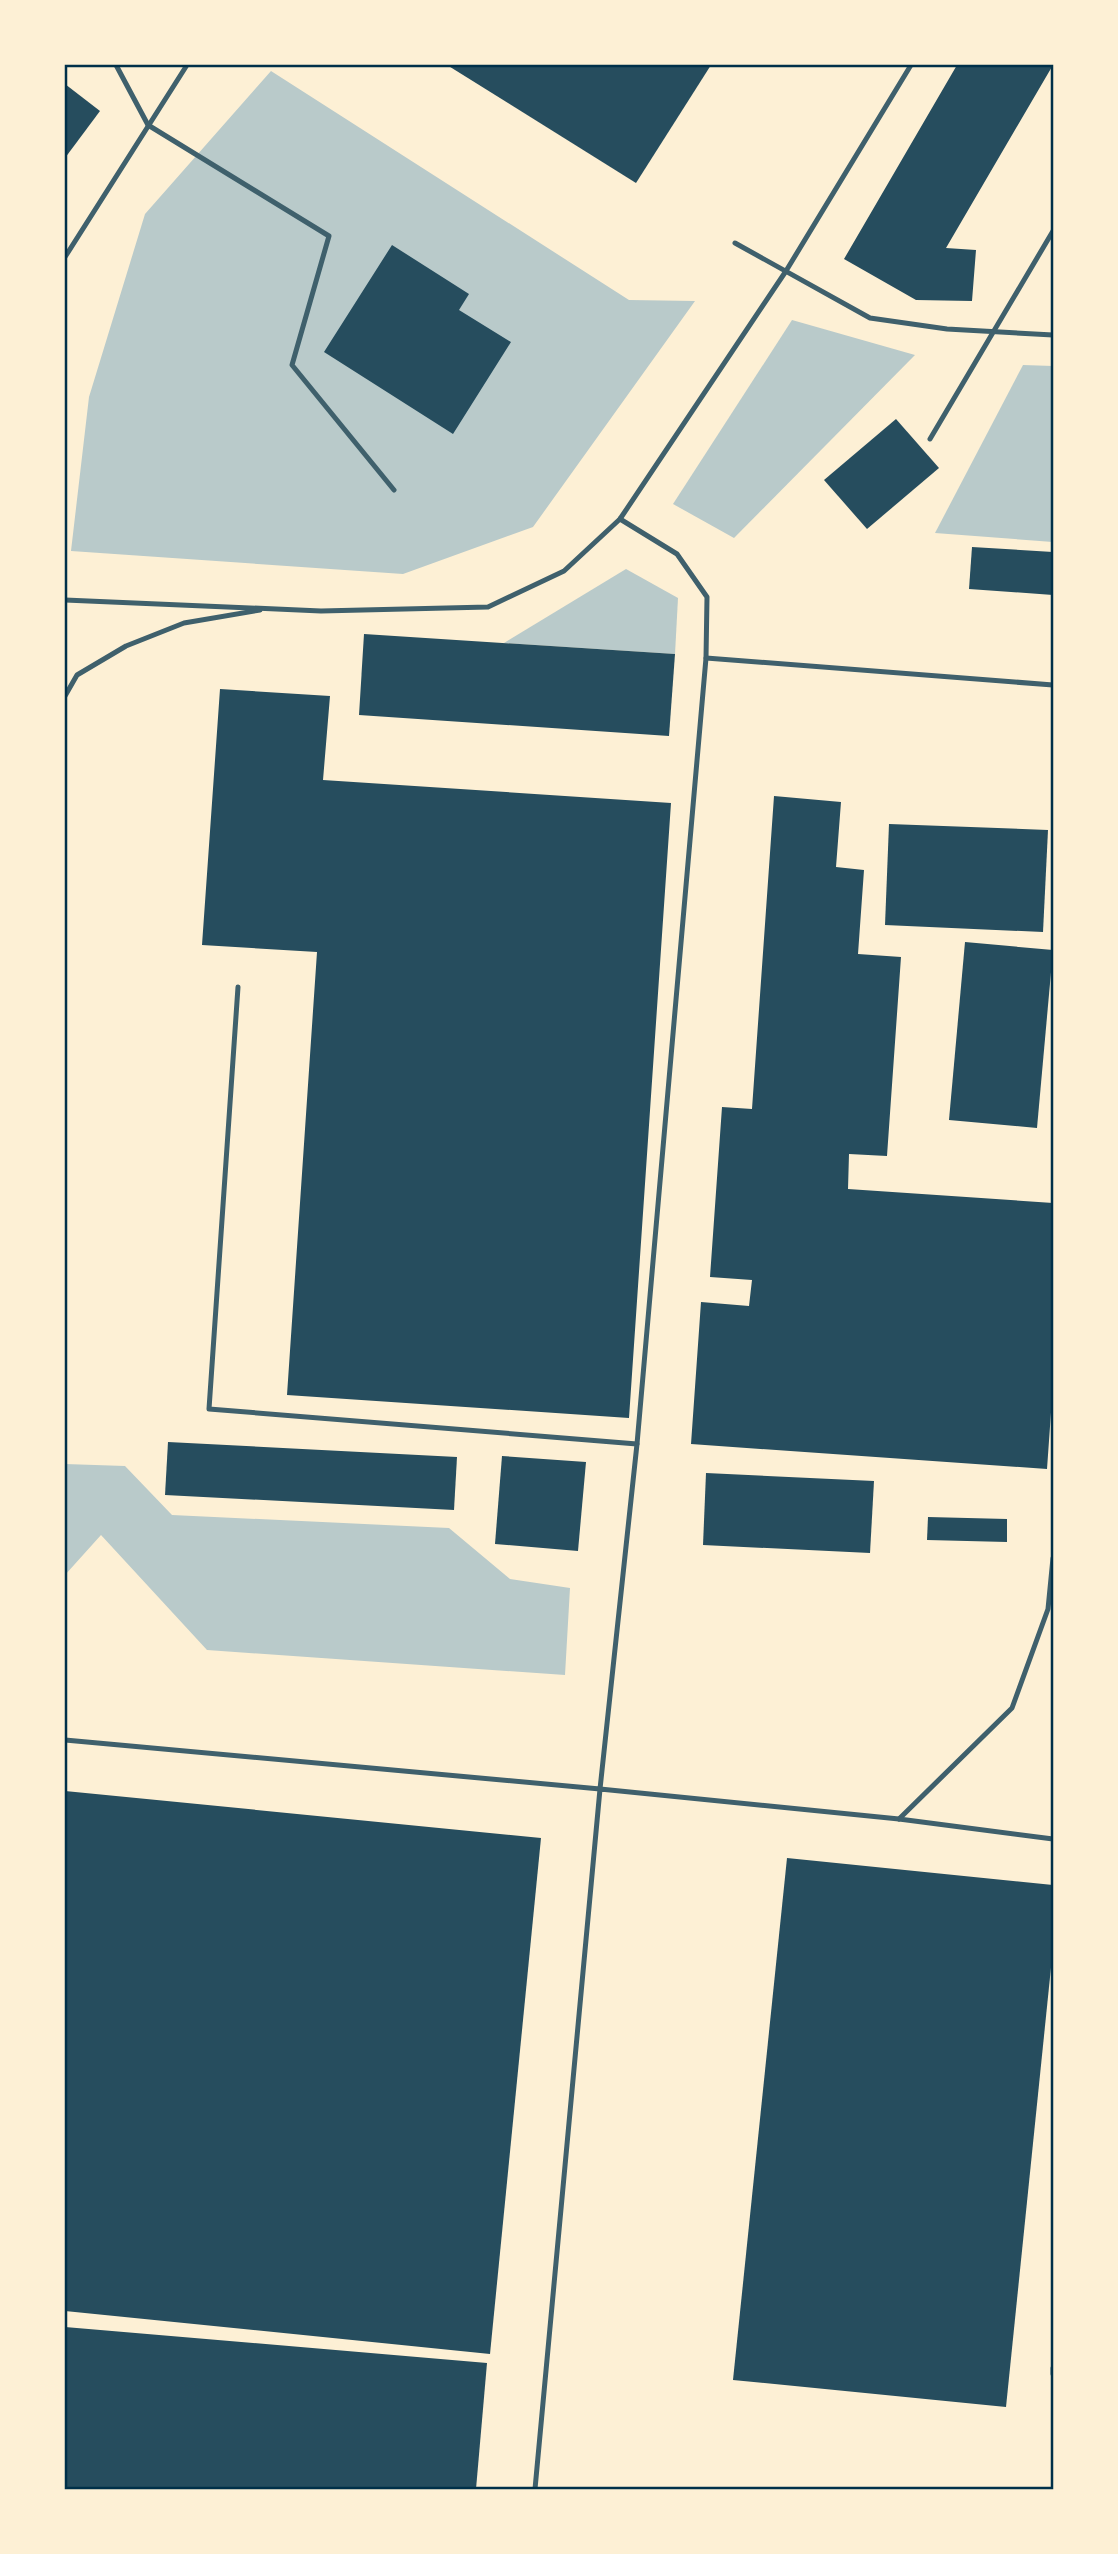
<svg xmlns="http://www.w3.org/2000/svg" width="1118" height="2554" viewBox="0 0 1118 2554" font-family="'Golos Text',sans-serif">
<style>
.green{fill:#b9caca}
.building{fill:#264d5e}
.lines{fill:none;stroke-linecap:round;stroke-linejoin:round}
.service{stroke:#3f606c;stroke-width:5}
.neatline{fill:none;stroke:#003049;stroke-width:2.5}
</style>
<rect width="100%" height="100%" fill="#fdf0d5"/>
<g class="green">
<path d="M271,71L629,300L695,301L533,527L403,574L71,551L89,397L145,214Z"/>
<path d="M792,320L915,355L734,538L673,504Z"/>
<path d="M1023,365L1053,366V542L935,533Z"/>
<path d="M626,569L678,598L675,654L504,643Z"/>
<path d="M65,1464L125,1466L172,1515L449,1528L510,1579L570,1588L565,1675L207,1650L101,1535L65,1575Z"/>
</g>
<g class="building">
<path d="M447,65H711L636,183Z"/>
<path d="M957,65H1053L946,248L976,250L972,301L916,300L844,259Z"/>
<path d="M65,84L100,111L65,158Z"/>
<path d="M392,245L469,294L459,310L511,342L453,434L324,352Z"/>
<path d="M896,419L939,468L867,529L824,480Z"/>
<path d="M972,547L1053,552V595L969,589Z"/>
<path d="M364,634L675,654L669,736L359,715Z"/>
<path d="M220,689L330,696L323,780L671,803L629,1418L287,1395L317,952L202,945Z"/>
<path d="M774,796L841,802L836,867L864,870L858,954L901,957L887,1156L849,1154L848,1189L1053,1203V1384L1047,1469L691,1444L701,1302L749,1306L752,1280L710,1277L722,1107L752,1109Z"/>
<path d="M889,824L1048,830L1043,932L885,925Z"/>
<path d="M965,942L1053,950L1037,1128L949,1120Z"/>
<path d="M168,1442L457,1457L454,1510L165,1495Z"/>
<path d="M502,1456L586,1462L578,1551L495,1544Z"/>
<path d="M706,1473L874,1481L870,1553L703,1545Z"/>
<path d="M928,1517L1007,1519V1542L927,1540Z"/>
<path d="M65,1791L541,1838L490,2354L65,2311Z"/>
<path d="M787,1858L1053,1885V1948L1006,2407L733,2380Z"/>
<path d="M65,2327L487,2363L476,2489H65Z"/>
</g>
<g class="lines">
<g class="service">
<path d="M116,65L148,125L329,236L292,365L394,490"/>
<path d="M735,243L870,318L947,329L1053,335"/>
<path d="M65,257L187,65"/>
<path d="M930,439L1053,231"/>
<path d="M65,600L321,611L488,607L564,571L620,519L786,271L911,65"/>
<path d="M706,658L1053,685"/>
<path d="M65,696L77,675L126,646L184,623L260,610"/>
<path d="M238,987L209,1409L637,1444"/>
<path d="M65,1740L600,1789L637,1444L706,658L707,597L677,554L620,519"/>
<path d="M899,1819L1012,1708L1048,1609L1053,1558"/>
<path d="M1053,2374V2368"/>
<path d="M535,2489L600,1789L899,1819L1053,1839"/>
</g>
</g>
<rect width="1118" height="2554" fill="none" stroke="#fdf0d5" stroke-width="133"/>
<rect x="66" y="66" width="986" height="2422" class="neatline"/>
</svg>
